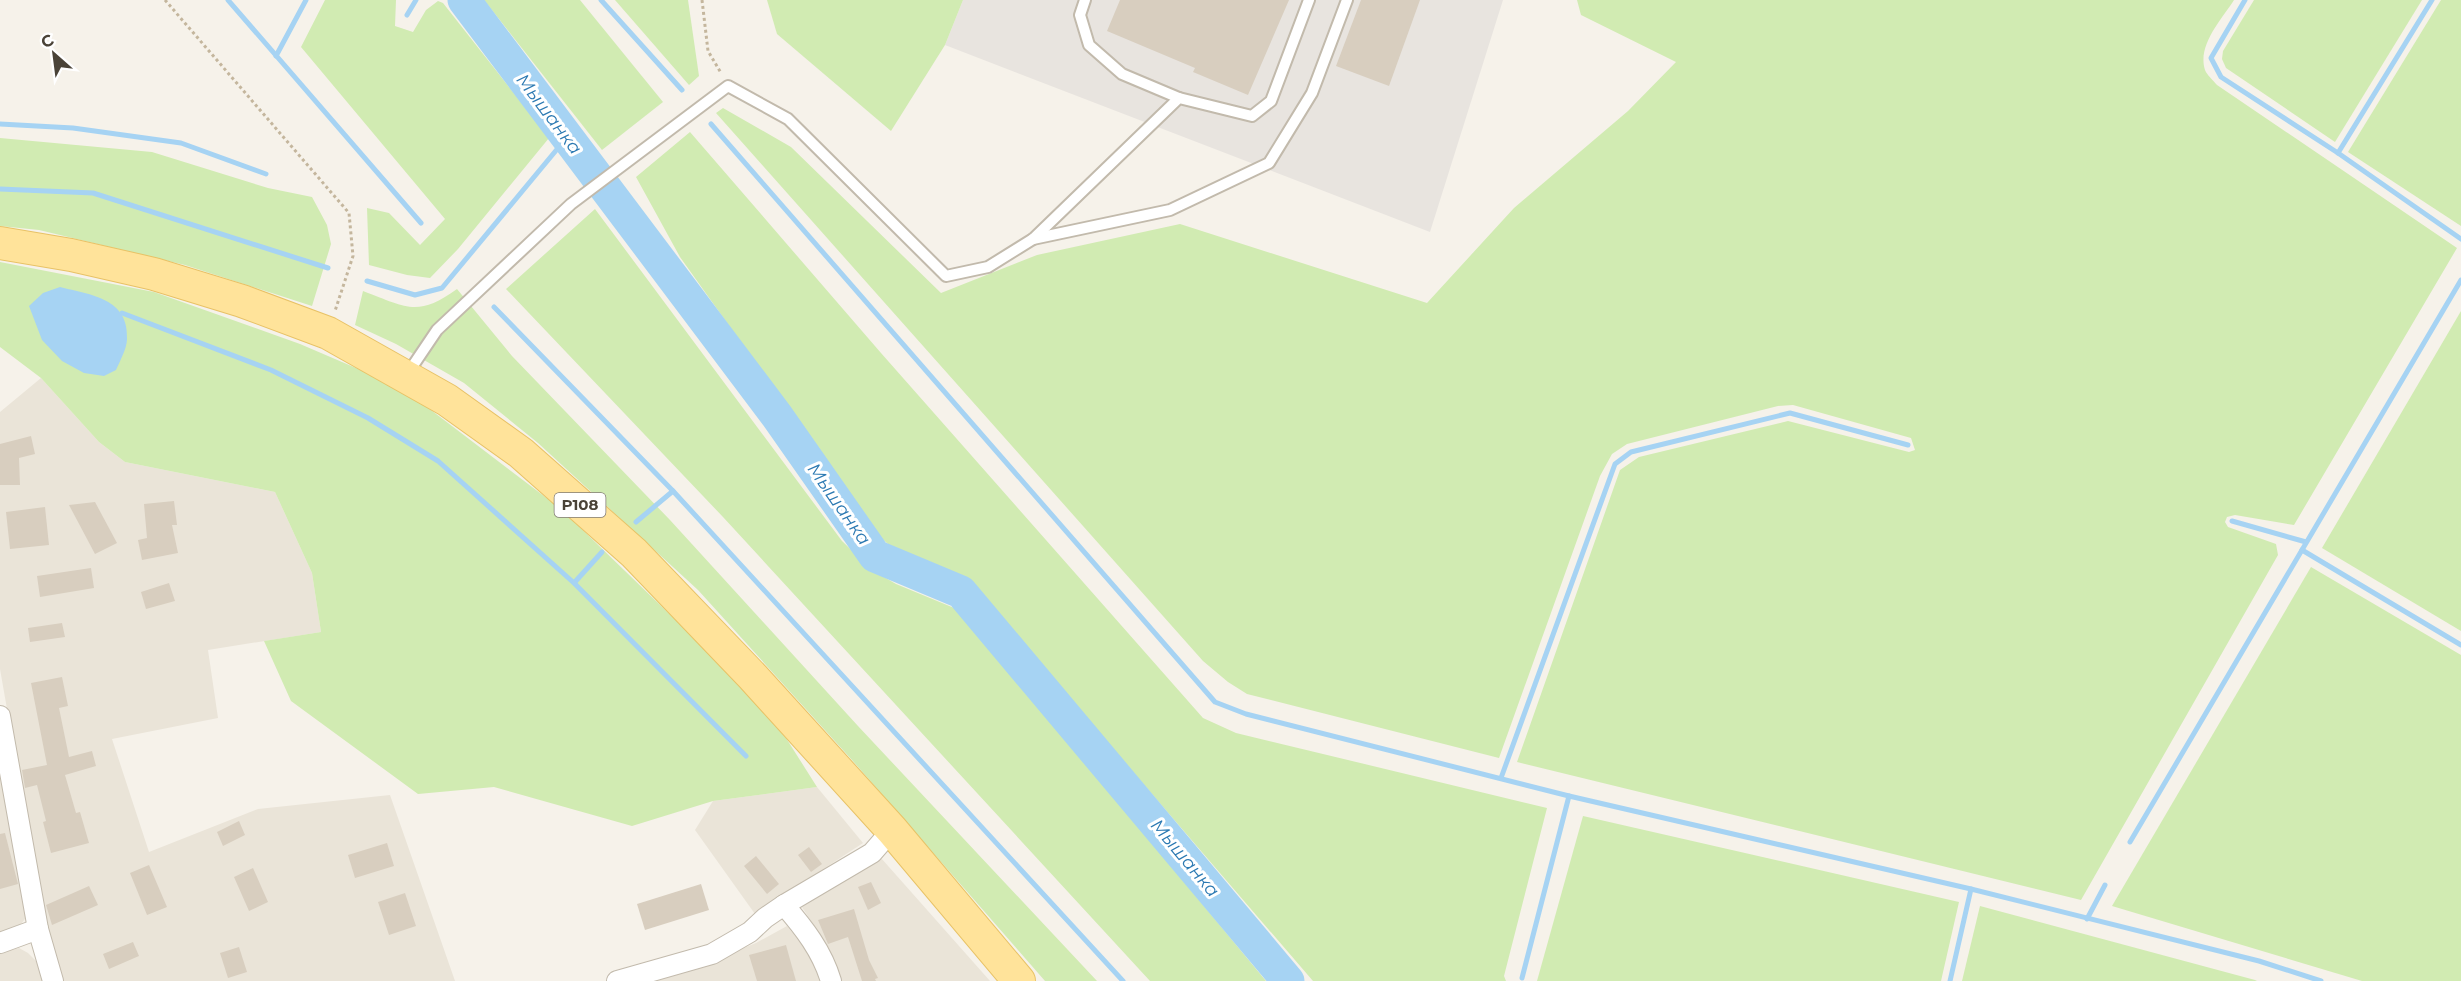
<svg xmlns="http://www.w3.org/2000/svg" width="2461" height="981" viewBox="0 0 2461 981" font-family="Montserrat,sans-serif">
<style>
.residential{fill:#eae4d8}
.industrial{fill:#e8e4df}
.green{fill:#d1ebb2}
.water{fill:#a6d3f3}
.lines{fill:none;stroke-linecap:round;stroke-linejoin:round}
.stream{stroke:#a6d3f3;stroke-width:5}
.river{stroke:#a6d3f3;stroke-width:33}
.building{fill:#d8cebf}
.service-casing{stroke:#c2baac;stroke-width:14}
.minor-casing{stroke:#c2baac;stroke-width:22}
.primary-casing{stroke:#e8c266;stroke-width:34}
.path{stroke:#c4b69d;stroke-width:3;stroke-dasharray:3 3;stroke-linecap:butt}
.service{stroke:#fff;stroke-width:10}
.minor{stroke:#fff;stroke-width:20}
.primary{stroke:#ffe39a;stroke-width:32}
.labels{text-anchor:middle;stroke-width:6;stroke-linejoin:round;paint-order:stroke}
.shield{fill:#fff;stroke:#807b74;stroke-width:1.5}
.shield-label{font-size:15px;font-weight:bold;fill:#4a4338}
.water-label{font-size:18px;font-style:italic;fill:#2b79b2;stroke:#fff}
</style>
<rect width="100%" height="100%" fill="#f6f2ea"/>
<g class="residential">
<path d="M41,378L99,442L125,462L275,492L312,573L321,632L208,650L218,718L112,739L149,852L258,809L390,795L455,981H62L41,903L0,669V412Z"/>
<path d="M0,763L28,915L21,924L0,932Z"/>
<path d="M817,787L863,843L755,914L695,830L713,801Z"/>
<path d="M881,858L990,981H836L818,932L802,907Z"/>
<path d="M787,926L816,961L823,981H644L710,962L756,943Z"/>
<path d="M19,948L28,953L40,965L45,981H0V953Z"/>
</g>
<path class="industrial" d="M963,0H1503L1430,232L945,45Z"/>
<g class="green">
<path d="M325,0H396L395,26L413,32L426,10L438,1L443,3L549,138L458,249L430,278L407,275L369,265L367,208L389,213L420,245L445,219L301,47Z"/>
<path d="M484,0H580L663,102L602,150Z"/>
<path d="M615,0H688L699,76L689,85Z"/>
<path d="M767,0H963L945,45L891,131L777,34Z"/>
<path d="M1577,0H2234C2222,19 2197,45 2205,70C2207,75 2213,80 2217,85L2457,248L2294,525L2235,515L2227,517L2225,522L2228,527L2276,544L2278,555L2081,900L1517,762L1620,470L1639,457L1788,421L1909,452L1915,450L1911,438L1793,405L1778,406L1627,444L1612,454L1600,476L1499,758L1247,694L1228,682L1203,661L716,113L723,108L791,147L941,293L1037,255L1180,224L1427,303L1514,208L1628,111L1676,62L1581,15Z"/>
<path d="M2254,0H2422L2335,142L2226,68L2222,59L2223,51Z"/>
<path d="M2441,0H2461V226L2348,152Z"/>
<path d="M690,132L881,353L1203,718L1236,733L1547,808L1504,976L1506,981H1313L972,585L947,570L898,553L879,536L680,257L636,177Z"/>
<path d="M0,138L152,152L268,188L312,197L327,225L331,244L312,306L185,265L39,230L0,226Z"/>
<path d="M595,209L842,541L872,570L896,584L959,610L1266,981H1150L723,517L506,289Z"/>
<path d="M0,262L154,292L300,344L363,371L427,407L561,509L719,662L786,738L817,787L713,801L632,826L494,787L418,794L291,701L264,641L321,632L312,573L275,492L125,462L99,442L41,378L0,347Z"/>
<path d="M457,289L512,356L670,520L858,726L1097,981H1045L852,760L698,590L538,443L464,383L396,344L355,325L363,291C406,307 417,318 457,289Z"/>
<path d="M2461,311V631L2322,548Z"/>
<path d="M2311,567L2461,655V981H2362L2112,906Z"/>
<path d="M1583,816L1959,902L1941,981H1537Z"/>
<path d="M1980,906L2255,980L2257,981H1962Z"/>
</g>
<path class="water" d="M60,287C91,295 129,298 127,339C127,348 120,361 116,370L104,376L84,373L62,361L42,340L29,306L43,293Z"/>
<g class="lines">
<g class="stream">
<path d="M228,0L421,223"/>
<path d="M601,0L682,90"/>
<path d="M2245,0L2211,58L2221,77L2338,153L2461,239"/>
<path d="M407,15L416,0"/>
<path d="M276,56L306,0"/>
<path d="M0,124L73,128L181,143L266,174"/>
<path d="M711,124L1215,702L1246,714L1569,796L1971,889L2259,961L2321,981"/>
<path d="M2338,153L2432,0"/>
<path d="M0,189L93,193L328,268"/>
<path d="M367,281L415,295L442,288L568,136"/>
<path d="M494,307L673,491L1123,981"/>
<path d="M122,313L271,370L368,418L438,461L574,583L746,756"/>
<path d="M2232,521L2306,542"/>
<path d="M636,522L673,491"/>
<path d="M2302,550L2461,645"/>
<path d="M574,583L602,552"/>
<path d="M1501,778L1615,464L1631,452L1790,413L1908,445"/>
<path d="M2130,842L2461,280"/>
<path d="M2087,919L2105,885"/>
<path d="M1522,978L1569,796"/>
<path d="M1950,981L1971,889"/>
</g>
<path class="river" d="M464,0L777,416L875,556L961,592L1288,981"/>
</g>
<g class="building">
<path d="M1120,0H1289L1248,95L1193,72L1195,68L1107,31Z"/>
<path d="M1361,0H1420L1389,86L1336,66Z"/>
<path d="M31,436L35,454L19,458L20,485H0V444Z"/>
<path d="M174,501L177,525H172L178,553L142,560L138,540L147,538L144,504Z"/>
<path d="M95,502L117,543L95,554L69,505Z"/>
<path d="M45,507L49,545L10,549L6,512Z"/>
<path d="M91,568L94,588L40,597L37,576Z"/>
<path d="M169,583L175,601L146,609L141,592Z"/>
<path d="M62,623L65,637L30,642L28,628Z"/>
<path d="M62,677L68,706L59,708L69,757L92,751L96,766L65,775L76,813L80,812L89,843L51,853L43,822L46,821L37,785L25,788L22,770L47,765L31,683Z"/>
<path d="M239,821L245,835L223,846L217,832Z"/>
<path d="M5,833L18,884L0,889V834Z"/>
<path d="M387,843L394,866L355,878L348,855Z"/>
<path d="M809,847L822,864L811,872L798,855Z"/>
<path d="M756,856L779,884L767,894L744,866Z"/>
<path d="M149,865L167,907L147,915L130,873Z"/>
<path d="M253,868L268,902L249,911L234,877Z"/>
<path d="M871,882L881,903L868,910L858,887Z"/>
<path d="M701,884L709,910L645,930L637,904Z"/>
<path d="M89,886L98,905L52,925L46,905Z"/>
<path d="M405,893L416,926L389,935L378,902Z"/>
<path d="M854,909L869,960L878,978L875,979L876,981H862L848,937L828,944L818,920Z"/>
<path d="M133,942L139,956L109,969L103,954Z"/>
<path d="M786,945L796,981H757L749,955Z"/>
<path d="M239,947L247,972L228,978L220,953Z"/>
</g>
<g class="lines">
<defs>
<g id="service">
<path d="M1085,0L1080,15L1089,45L1122,74L1179,98"/>
<path d="M1033,239L1170,210L1269,163L1312,93L1347,0"/>
<path d="M408,373L437,330L571,204L728,86L788,119L946,276L988,267L1033,239L1179,98L1252,116L1271,101L1309,0"/>
</g>
<g id="minor">
<path d="M0,716L38,929L53,981"/>
<path d="M784,905C804,928 822,951 831,981"/>
<path d="M0,943L38,929"/>
<path d="M617,981L712,954L750,932L765,918L784,905L872,853L892,830"/>
</g>
<path id="primary" d="M0,243L71,255L154,274L242,301L328,333L447,400L521,453L634,553L753,677L892,830L1019,981"/>
</defs>
<use href="#service" class="service-casing"/>
<use href="#minor" class="minor-casing"/>
<use href="#primary" class="primary-casing"/>
<g class="path">
<path d="M165,0L349,213L353,256L335,311"/>
<path d="M702,0L708,51L721,73"/>
</g>
<use href="#service" class="service"/>
<use href="#minor" class="minor"/>
<use href="#primary" class="primary"/>
</g>
<g class="labels">
<rect class="shield" x="554.5" y="493" width="51" height="24" rx="4.5"/>
<g class="shield-label">
<text x="580" y="510">Р108</text>
</g>
<g class="water-label">
<text transform="translate(549 114) rotate(53)" y="6">Мышанка</text>
<text transform="translate(839 504) rotate(55)" y="6">Мышанка</text>
<text transform="translate(1185 858) rotate(50)" y="6">Мышанка</text>
</g>
</g>
<g transform="translate(54 54) rotate(332)" stroke="#ffffff" stroke-width="4.5" paint-order="stroke">
<path d="M0-4.5L10 22L0 15L-10 22Z" fill="#4a4338"/>
<text y="-9" font-size="16" font-weight="bold" text-anchor="middle" fill="#4a4338">С</text>
</g>
</svg>
